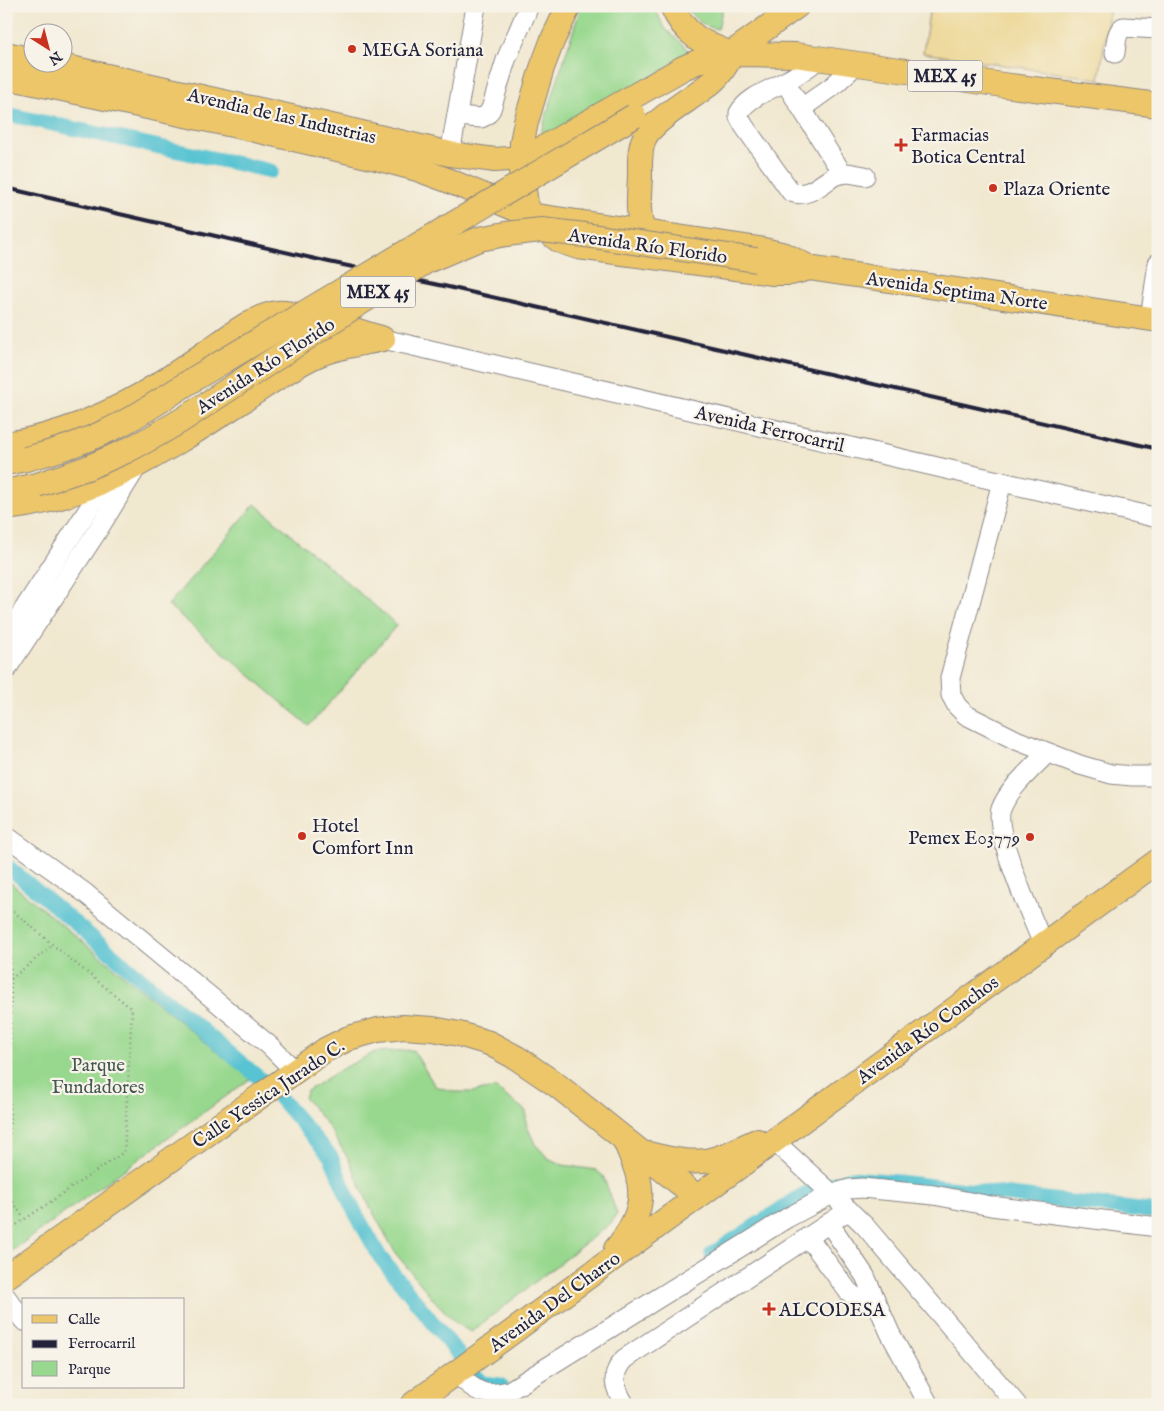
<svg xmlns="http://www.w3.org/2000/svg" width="1164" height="1411" viewBox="0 0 1164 1411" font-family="'IM FELL English',serif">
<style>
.green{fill:#98d88e;stroke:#5d7d64}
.sand{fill:#eeda9e;stroke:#887e6c}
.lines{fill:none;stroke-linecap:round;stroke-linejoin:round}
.canal{stroke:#58c3d2;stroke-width:15}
.minor-casing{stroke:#8a8586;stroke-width:21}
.major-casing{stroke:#8a8586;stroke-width:26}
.path{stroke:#8a8586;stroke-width:2.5;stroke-dasharray:1 4;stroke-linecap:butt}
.minor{stroke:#fff;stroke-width:19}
.major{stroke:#ecc669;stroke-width:24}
.rail{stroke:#22223b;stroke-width:4}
.major-bridge-casing{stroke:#8a8586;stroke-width:26;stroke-linecap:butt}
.major-bridge{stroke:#ecc669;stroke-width:24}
.poi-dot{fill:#c8321e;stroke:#f7f3e8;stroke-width:2}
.labels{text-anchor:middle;stroke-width:4.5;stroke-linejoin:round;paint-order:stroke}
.shield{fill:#f7f3e8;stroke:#62616f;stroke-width:1}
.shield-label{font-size:18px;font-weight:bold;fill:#22223b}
.poi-label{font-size:19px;fill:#22223b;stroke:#f7f3e8;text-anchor:start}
.street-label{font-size:19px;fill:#22223b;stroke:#f7f3e8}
.park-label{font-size:19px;fill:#455954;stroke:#f7f3e8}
</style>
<rect width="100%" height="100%" fill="#f7f3e8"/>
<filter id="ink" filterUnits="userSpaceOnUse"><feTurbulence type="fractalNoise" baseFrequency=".02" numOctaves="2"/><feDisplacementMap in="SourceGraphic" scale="10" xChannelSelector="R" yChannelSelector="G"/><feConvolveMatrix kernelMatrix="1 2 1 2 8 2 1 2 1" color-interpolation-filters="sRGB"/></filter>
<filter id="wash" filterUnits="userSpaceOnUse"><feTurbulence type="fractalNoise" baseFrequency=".0096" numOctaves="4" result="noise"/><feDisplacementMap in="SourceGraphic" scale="20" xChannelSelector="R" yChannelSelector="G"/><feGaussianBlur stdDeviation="1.12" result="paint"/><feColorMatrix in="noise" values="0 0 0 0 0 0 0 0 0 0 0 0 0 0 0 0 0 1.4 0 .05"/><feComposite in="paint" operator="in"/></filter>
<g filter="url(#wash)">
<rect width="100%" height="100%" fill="#f1e8d0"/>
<g class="green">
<path d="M581,6H655C657,14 661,22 665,28C673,38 685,43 690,54L537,145Z"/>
<path d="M685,6H723L718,29C703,27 693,18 685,6Z"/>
<path d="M255,504L397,625L309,726L168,605Z"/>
<path d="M6,879L250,1079L6,1255Z"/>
<path d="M413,1050L435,1086L454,1092H472L495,1088L526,1111V1124L535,1144L548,1158L563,1165L596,1170L603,1176L617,1214L611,1223L471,1332L457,1324L434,1300L396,1254L368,1203L349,1160L328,1126L304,1097L307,1091L340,1070L375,1052Z"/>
</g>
<path class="sand" d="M930,6H1110L1099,79L923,53Z"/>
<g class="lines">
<g class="canal">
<path d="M6,114L271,171"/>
<path d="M6,865L264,1082L279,1097L331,1157L351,1205L380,1257L459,1355"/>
<path d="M712,1254L801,1196L815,1189L852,1178L898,1182L1158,1212"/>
<path d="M475,1375L483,1383L500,1385"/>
</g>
</g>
</g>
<g filter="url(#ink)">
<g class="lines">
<defs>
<g id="minor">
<path d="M1115,53C1116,45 1116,32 1123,27L1158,29"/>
<path d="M821,58C810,65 800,74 788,80C773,89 747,97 739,113V117L744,126L791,192C808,199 823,182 836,175L848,173L865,176"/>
<path d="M785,82L842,173"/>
<path d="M802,108L834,85L858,63"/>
<path d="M457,116L481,118L487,115L491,109L506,60L529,6"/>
<path d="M450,154L476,6"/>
<path d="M1150,319L1158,263"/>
<path d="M383,339L1158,518"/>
<path d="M1002,482L950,678L951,695L957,706L966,715L1016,740L1080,765L1111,774L1132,776H1158"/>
<path d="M6,637L108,479"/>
<path d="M6,670L96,533L138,465"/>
<path d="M6,836L85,893L270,1046L295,1071"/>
<path d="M1043,944C1033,920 993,831 1001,809C1009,788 1032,769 1047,753"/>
<path d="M774,1141L832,1194L865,1226L1017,1405"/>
<path d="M829,1223L865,1276L890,1333L929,1405"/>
<path d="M808,1237L848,1291L854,1296L876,1305"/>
<path d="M6,1297L24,1321"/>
<path d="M455,1373C475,1390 482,1398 509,1391L787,1218L832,1194L849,1189L862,1188L934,1195L991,1206L1158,1227"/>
<path d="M625,1405C614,1387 610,1375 624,1359L849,1210"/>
</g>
<g id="major">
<path d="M672,6C684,35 704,44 732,54"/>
<path d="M6,54L32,60"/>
<path d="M729,55L797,6"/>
<path d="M44,62L345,129L450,154L495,160L521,158L536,152L683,68L704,59L732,54L796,55L1003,85L1158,105"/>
<path d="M6,77L242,127L376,158L417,169L447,180L530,215L759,249L785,255L810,268"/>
<path d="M530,215L526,203L521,172L522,142L526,122L542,68L553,39L569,6"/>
<path d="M546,230L560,241L578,247L773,273H791L810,268"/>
<path d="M643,231C637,214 639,195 640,177C640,165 639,150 644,139C651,120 699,95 715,79C723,72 727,63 732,54"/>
<path d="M795,266L1158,320"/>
<path d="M6,444C62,436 117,411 164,381C183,369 202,355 221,342C238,330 256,316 278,313C285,312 293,314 300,316C328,321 354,330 381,338"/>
<path d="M6,463L26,459"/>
<path d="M6,492L37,485"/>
<path d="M6,508C92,499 165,451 236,405C261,389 286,370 313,357C335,347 359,344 383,339"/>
<path d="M648,1154C670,1159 694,1166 717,1158C731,1154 744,1146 757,1141"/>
<path d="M616,1249C649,1208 645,1185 624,1139"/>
<path d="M6,1277L325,1050L349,1038L378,1030L403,1027L433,1029L459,1034L489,1043L517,1058L558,1086L697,1197"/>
<path d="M412,1405L1158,861"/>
</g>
</defs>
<use href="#minor" class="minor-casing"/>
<use href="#major" class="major-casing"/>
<g class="path">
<path d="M6,905L53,945L132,1009L124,1152L6,1232"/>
<path d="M9,908L11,979L9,1195L24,1219"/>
<path d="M6,979H11L53,945"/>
</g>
<use href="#minor" class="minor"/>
<use href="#major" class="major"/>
<path class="rail" d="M6,188L329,262L444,286L1158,449"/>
<defs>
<g id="major-bridge">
<path d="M26,459C54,452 82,443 109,430C140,416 168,395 197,377L634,116"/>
<path d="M37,485L87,468L126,451L151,438L182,420L349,310L427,261L479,239L506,234L541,230L585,235L756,260"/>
</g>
</defs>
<use href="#major-bridge" class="major-bridge-casing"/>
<use href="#major-bridge" class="major-bridge"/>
</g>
</g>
<g class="poi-dot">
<circle cx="352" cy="49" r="5"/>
<path d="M898.5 137.5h5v5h5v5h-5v5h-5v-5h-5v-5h5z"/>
<circle cx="993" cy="188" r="5"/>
<circle cx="302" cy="836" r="5"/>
<circle cx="1030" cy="837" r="5"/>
<path d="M766.5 1301.5h5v5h5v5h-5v5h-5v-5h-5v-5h5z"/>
</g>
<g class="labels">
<g class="shield">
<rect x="907.5" y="60.5" width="75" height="31" rx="4"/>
<rect x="340.5" y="276.5" width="75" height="31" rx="4"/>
</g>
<g class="shield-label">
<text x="945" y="82">MEX 45</text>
<text x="378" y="298">MEX 45</text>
</g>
<g class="poi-label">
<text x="362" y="56">MEGA Soriana</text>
<text x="911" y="141">Farmacias<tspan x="911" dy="22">Botica Central</tspan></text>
<text x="1003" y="195">Plaza Oriente</text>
<text x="312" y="832">Hotel<tspan x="312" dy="22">Comfort Inn</tspan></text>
<text x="1020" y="844" text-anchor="end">Pemex E03779</text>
<text x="779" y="1316">ALCODESA</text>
</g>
<g class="street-label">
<text transform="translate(282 115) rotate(13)" y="7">Avendia de las Industrias</text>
<text transform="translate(648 245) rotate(8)" y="7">Avenida Río Florido</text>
<text transform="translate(957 290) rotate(8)" y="7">Avenida Septima Norte</text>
<text transform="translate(265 365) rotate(-33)" y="7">Avenida Río Florido</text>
<text transform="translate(770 428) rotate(13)" y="7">Avenida Ferrocarril</text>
<text transform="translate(927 1029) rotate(-36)" y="7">Avenida Río Conchos</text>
<text transform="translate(268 1093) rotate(-34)" y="7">Calle Yessica Jurado C.</text>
<text transform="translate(554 1301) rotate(-36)" y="7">Avenida Del Charro</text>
</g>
<g class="park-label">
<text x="98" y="1071">Parque<tspan x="98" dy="22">Fundadores</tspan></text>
</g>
</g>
<rect width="1164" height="1411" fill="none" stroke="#f7f3e8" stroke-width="25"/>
<rect x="22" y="1298" width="162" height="90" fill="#f7f3e8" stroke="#a29fa3"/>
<rect x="32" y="1315" width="25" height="8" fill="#ecc669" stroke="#a29fa3"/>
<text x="68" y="1324" font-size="15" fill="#22223b">Calle</text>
<rect x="32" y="1340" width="25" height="8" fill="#22223b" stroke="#a29fa3"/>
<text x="68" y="1348" font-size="15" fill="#22223b">Ferrocarril</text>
<rect x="32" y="1361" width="25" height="15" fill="#98d88e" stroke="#a29fa3"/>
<text x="68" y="1374" font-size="15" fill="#22223b">Parque</text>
<g transform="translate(48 48) rotate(144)"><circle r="24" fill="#f7f3e8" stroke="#a29fa3"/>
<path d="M0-4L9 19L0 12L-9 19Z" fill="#c8321e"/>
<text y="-8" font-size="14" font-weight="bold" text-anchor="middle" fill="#22223b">N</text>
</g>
</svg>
